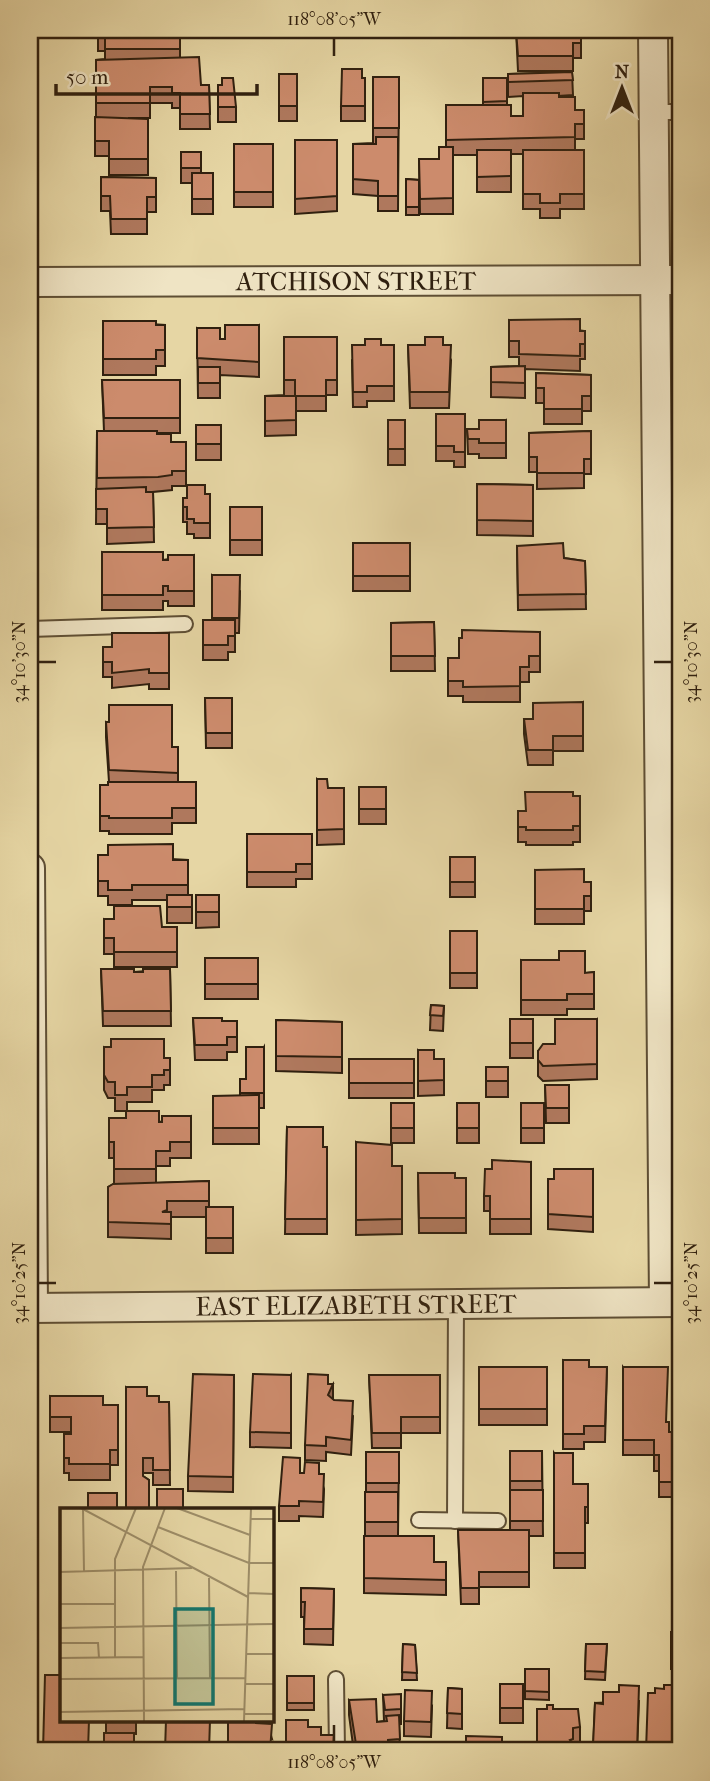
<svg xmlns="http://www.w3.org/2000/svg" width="710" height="1781" viewBox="0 0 710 1781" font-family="'IM FELL French Canon',serif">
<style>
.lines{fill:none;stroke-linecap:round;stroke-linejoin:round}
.service-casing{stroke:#5e4e34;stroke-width:18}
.minor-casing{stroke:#5e4e34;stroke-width:32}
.service{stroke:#efe4c4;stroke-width:14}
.minor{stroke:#efe4c4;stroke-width:28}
.wall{fill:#af785d;stroke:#30200f;stroke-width:2}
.shaded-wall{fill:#8f614c;stroke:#30200f;stroke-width:2}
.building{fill:#cc8b6c;stroke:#30200f;stroke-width:2}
.ticks{fill:none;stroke:#30200f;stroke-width:2.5}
.labels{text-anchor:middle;stroke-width:5;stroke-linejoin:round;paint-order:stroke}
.street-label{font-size:26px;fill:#30200f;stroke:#efe4c4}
.inset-road{fill:none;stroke:#9d8d68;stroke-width:2}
.view{fill:#0f766e;fill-opacity:0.15;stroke:#0f766e;stroke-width:3.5}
.inset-edge{fill:none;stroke:#30200f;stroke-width:3.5}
.neatline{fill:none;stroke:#30200f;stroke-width:2.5}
.ticks-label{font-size:18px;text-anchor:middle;fill:#30200f}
</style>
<rect width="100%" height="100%" fill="#e6d6a4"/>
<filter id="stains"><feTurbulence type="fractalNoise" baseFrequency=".00286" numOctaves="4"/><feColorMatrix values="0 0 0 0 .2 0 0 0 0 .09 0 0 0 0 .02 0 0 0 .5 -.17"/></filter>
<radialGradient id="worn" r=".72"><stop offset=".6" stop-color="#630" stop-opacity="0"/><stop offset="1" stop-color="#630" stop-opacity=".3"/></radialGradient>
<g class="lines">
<defs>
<g id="service">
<path d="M654,112H680"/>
<path d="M30,629L185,624"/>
<path d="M659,698H680"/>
<path d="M419,1520L498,1521"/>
<path d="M455,1521L456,1302"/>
<path d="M336,1679L337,1751"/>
</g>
<g id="minor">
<path d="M653,30L664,1302"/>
<path id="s1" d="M30,282L680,280"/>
<path d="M30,868L33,1308"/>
<path id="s2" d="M30,1308L680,1302"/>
</g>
</defs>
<use href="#service" class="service-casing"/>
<use href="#minor" class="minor-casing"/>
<use href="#service" class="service"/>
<use href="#minor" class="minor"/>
</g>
<g class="wall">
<path d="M98,30H180V57L201,85H209L210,129H180V108H172V103H150V118H128L148,119V175H109V156H95V117H96V60L105,59V51H98Z"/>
<rect x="185" y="30" width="23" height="6"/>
<rect x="470" y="30" width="29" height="8"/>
<path d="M516,30H581V58H573V71H518Z"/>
<path d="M572,72L573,95L559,96V97L575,110H584V139H575V150H584V209H560V218H540V209H523V154H511V192H477V155H453V214H420L419,159H439L446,147V105H483V78H507V105L511,116H523V96L508,97V74Z"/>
<rect x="279" y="74" width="18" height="47"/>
<path d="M373,77H399L398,211H378V196L353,194V144L373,143Z"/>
<path d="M362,78H365V121H341V106Z"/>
<path d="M218,85H222L236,107V122H218Z"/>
<path d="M295,140H337V211L295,214Z"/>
<rect x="234" y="144" width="39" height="63"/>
<path d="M181,152H201V173H213V214H192V183H181Z"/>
<path d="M101,177L156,178V212H147V234H111L110,211H101Z"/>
<path d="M406,179L419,180V215H406Z"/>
<path d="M509,320L585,331V359H580V371L525,369V398L491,397V367L519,366V357H509Z"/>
<path d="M103,321L165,325V366H156V375H103Z"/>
<path d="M259,325V377L220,375V398H198L197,328L220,339H225Z"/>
<path d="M284,337H337V395H326V411H296V435L265,436V396L284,395Z"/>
<path d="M381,345H394V401H367V407H353L352,360Z"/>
<path d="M408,345H443L451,360L449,408H410Z"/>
<path d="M536,373L591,375V411H582V424H544V403H536Z"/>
<path d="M102,380H180V433H157V434L171,442H186V486H172V490L153,492L154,542L107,544V524H96L97,431H104Z"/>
<path d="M436,414H465V467H454V461H436Z"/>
<rect x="388" y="420" width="17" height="45"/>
<path d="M506,420V458H479V454H468L467,429H479Z"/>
<rect x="196" y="425" width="25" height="35"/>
<path d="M591,431V474H584V488L537,489V472H529V433Z"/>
<path d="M477,484L533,485V536L477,535Z"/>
<path d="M205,494H210V538H194V534H187V522H183V498H187Z"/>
<rect x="230" y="507" width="32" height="48"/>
<rect x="353" y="543" width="57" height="48"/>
<path d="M517,546L564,558L585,561L586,609L518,610Z"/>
<path d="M102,552L163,560L194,555V606H168V601H163V610H102Z"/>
<path d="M212,575L240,591L239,633H235V652H228V660H203V620H212Z"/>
<path d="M434,622L435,671H391V623Z"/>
<path d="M540,632V672H529V682H520V702H463V696H448V658H459Z"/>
<path d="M169,633V689H149V684L112,688V677H103V647H112Z"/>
<path d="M205,698H232V748H206Z"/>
<path d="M583,702V751H553V765H528L524,734V719H533Z"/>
<path d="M106,722L172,747H178V782H196V823H172V834H109V831H100V785H108L109,782L106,737Z"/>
<path d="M317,779L328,788H344V844L317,845Z"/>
<rect x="359" y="787" width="27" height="37"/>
<path d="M573,796H580V842H573V845H526V842H518V811H525Z"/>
<path d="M247,834H312V879H296V887H247Z"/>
<path d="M98,855L188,860V895H192V923H167V900H132V905H108V896H98Z"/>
<rect x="450" y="857" width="25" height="40"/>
<path d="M535,870L584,882H591V911H584V924H535Z"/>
<path d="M196,895H219V927L196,928Z"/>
<path d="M104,919L162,927H177V967H114V954H104Z"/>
<rect x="450" y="931" width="27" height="57"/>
<rect x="205" y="958" width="53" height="41"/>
<path d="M521,960L585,973L594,972V1009H567V1015H521Z"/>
<path d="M101,969L134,972L170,969L171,1026H103Z"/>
<path d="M431,1005L444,1006L443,1031L430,1030Z"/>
<path d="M193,1018L222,1021H237V1052H227V1060H195Z"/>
<rect x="510" y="1019" width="23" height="39"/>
<path d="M597,1019V1079L543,1081L538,1076V1051L555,1044Z"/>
<path d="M276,1020L342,1022V1073L276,1071Z"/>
<path d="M104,1047L164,1058H170V1085H164V1090H152V1102H127V1111H115V1098H108L104,1090Z"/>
<path d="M264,1047V1108H259V1144H213V1096H240V1079H246Z"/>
<path d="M418,1050L434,1059H444V1095L418,1096Z"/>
<rect x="349" y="1059" width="65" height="39"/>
<rect x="486" y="1067" width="22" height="30"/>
<path d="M545,1085H569V1123H546Z"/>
<rect x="391" y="1103" width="23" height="40"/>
<rect x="457" y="1103" width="22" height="40"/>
<rect x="521" y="1103" width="23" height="40"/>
<path d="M191,1116V1158H170V1166H156V1183L209,1181V1207H233V1253H206V1217H171V1239L108,1237V1187L114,1184V1158H109V1118L159,1122Z"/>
<path d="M287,1127L323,1147H327V1234H285Z"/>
<path d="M356,1142L392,1166H402V1234L356,1235Z"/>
<path d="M531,1162V1234H490V1211H484V1196L492,1169Z"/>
<path d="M593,1169V1232L548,1229V1179H554Z"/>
<path d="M418,1173L455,1178H466V1233H419Z"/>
<path d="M563,1360L589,1367H607L605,1442H584V1449H563Z"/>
<rect x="479" y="1367" width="68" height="58"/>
<path d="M623,1367L666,1422L669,1432L678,1482V1497H659V1471H654V1455H623Z"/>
<path d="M234,1375L233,1492L188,1491V1476Z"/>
<path d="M291,1375V1448L250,1447V1432Z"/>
<path d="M369,1375H440V1433H401V1448H372Z"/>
<path d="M328,1384L333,1400L353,1416L351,1455L326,1452V1461L305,1460V1445Z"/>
<path d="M126,1387L147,1396L159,1402H169L170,1485H153V1473H143V1476L149,1480V1510H126Z"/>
<path d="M50,1396L103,1405H118V1465H110V1480H69V1473H64V1434H71V1432H50Z"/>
<path d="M510,1451H542L543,1536H529V1587H479V1604H461L458,1530H510Z"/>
<path d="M366,1452H399L398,1536L434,1562H446V1595L364,1593V1536H365V1492H366Z"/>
<path d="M554,1453L573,1484H588V1523H585V1568H554Z"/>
<path d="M300,1473L319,1474L324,1489L323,1517L299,1516V1521H279V1506Z"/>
<path d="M301,1588L334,1589L333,1645L304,1644V1617H301Z"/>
<rect x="671" y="1632" width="9" height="37"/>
<path d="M403,1644L415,1645L417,1680H402Z"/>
<path d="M586,1644H607L605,1680L585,1679Z"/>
<path d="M525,1669H549V1700L525,1699Z"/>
<rect x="287" y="1676" width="27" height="34"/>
<rect x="500" y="1684" width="23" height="39"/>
<path d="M448,1688L462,1689V1729L447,1728Z"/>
<path d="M383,1695L401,1709V1724H399L400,1751H347L353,1745L349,1715V1700L377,1722L384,1721Z"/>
<path d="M639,1701L637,1751H593L595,1703Z"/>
<path d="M432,1706L431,1737L404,1736V1721Z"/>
<path d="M553,1709L580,1727V1742L573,1743V1751H537Z"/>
<path d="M106,1720H136V1734L106,1733Z"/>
<path d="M228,1720H268V1724L272,1739Z"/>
</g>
<path class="shaded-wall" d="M333,1384V1400L328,1410V1391Z"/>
<g class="building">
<path d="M98,30H180V49H105V35H98Z"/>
<path d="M516,30H581V43H573V56H518Z"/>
<path d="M199,57L201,85H209L210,114H180V93H172V87H150V103H96V60Z"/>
<path d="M342,69H362V78H365V106H341Z"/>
<path d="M572,72L573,80L508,82V74Z"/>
<rect x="279" y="74" width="18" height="32"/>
<rect x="373" y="77" width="26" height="51"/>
<path d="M222,78H233L236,107H218V85H222Z"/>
<path d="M483,78H507V101L483,102Z"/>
<path d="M523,93H559V97H575V110H584V124H575V137L446,140V105H511V116H523Z"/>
<path d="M95,117L148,119V159H109V141H95Z"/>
<path d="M376,137H398V196H378V181L353,179V144H376Z"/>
<path d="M295,140H337V196L295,199Z"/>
<rect x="234" y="144" width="39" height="48"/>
<path d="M439,147H453V198L420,199L419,159H439Z"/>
<path d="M477,150H511V176L477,177Z"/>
<path d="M523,150H584V194H560V203H540V194H523Z"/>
<rect x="181" y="152" width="20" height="16"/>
<rect x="192" y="173" width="21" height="26"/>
<path d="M101,177L156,178V197H147V219H111L110,196H101Z"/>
<path d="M406,179L419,180V207H406Z"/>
<path d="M580,319V331H585V344H580V356L519,354V341H509V320Z"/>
<path d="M103,321H156V325H165V350H156V359H103Z"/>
<path d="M225,325H259V362L197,358V328H220V339H225Z"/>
<path d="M284,337H337V380H326V396H296V420L265,421V396H295V380H284Z"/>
<path d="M425,337H443V345H451L449,392H410L408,345H425Z"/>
<path d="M365,339H381V345H394V386H367V392H353L352,345H365Z"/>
<path d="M525,366V383L491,382V367Z"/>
<rect x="198" y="367" width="22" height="16"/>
<path d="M536,373L591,375V396H582V409H544V388H536Z"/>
<path d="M102,380H180V418H104Z"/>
<path d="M436,414H465V452H454V446H436Z"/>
<rect x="388" y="420" width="17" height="29"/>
<path d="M479,420H506V443H479V439H468L467,429H479Z"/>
<rect x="196" y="425" width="25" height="19"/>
<path d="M97,431H157V434H171V442H186V471H172V475L158,477L97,478Z"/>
<path d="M591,431V459H584V473H537V457H529V433Z"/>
<path d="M477,484L533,485V521L477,520Z"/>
<path d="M187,485H205V494H210V523H194V519H187V507H183V498H187Z"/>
<path d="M146,487V492H153L154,527L107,528V509H96V489Z"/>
<rect x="230" y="507" width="32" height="33"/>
<rect x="353" y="543" width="57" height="33"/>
<path d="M563,543L564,558L585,561L586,594L518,595L517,546Z"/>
<path d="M102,552H163V560H168V555H194V591H168V586H163V595H102Z"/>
<path d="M212,575H240L239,618H212Z"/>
<path d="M203,620H235V636H228V645H203Z"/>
<path d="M434,622L435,656H391V623Z"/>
<path d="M462,630L540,632V656H529V667H520V686L463,687V681H448V658H459V638H462Z"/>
<path d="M112,633H169V673H149V669L112,673V662H103V647H112Z"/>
<path d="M205,698H232V733H206Z"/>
<path d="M583,702V736H553V750H528L524,719H533V703Z"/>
<path d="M109,705H172V747H178V773L109,770L106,722H109Z"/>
<path d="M317,779H327L328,788H344V829L317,830Z"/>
<path d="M108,782H196V808H172V818H109V816H100V785H108Z"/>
<rect x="359" y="787" width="27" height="22"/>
<path d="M525,792H573V796H580V826H573V830H526V827H518V811H526Z"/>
<path d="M247,834H312V864H296V872H247Z"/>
<path d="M173,844V860H188V885H132V890H108V881H98V855H108V845Z"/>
<rect x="450" y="857" width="25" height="25"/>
<path d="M584,869V882H591V896H584V909H535V870Z"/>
<rect x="167" y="895" width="25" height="12"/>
<rect x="196" y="895" width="23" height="17"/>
<path d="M114,906H160L162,927H177V952H114V938H104V919H114Z"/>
<rect x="450" y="931" width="27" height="42"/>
<path d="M559,951H585V973L594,972V994H567V1000H521V960H559Z"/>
<rect x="205" y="958" width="53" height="26"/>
<path d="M101,969H134V972H143V969H170L171,1011H103Z"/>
<path d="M431,1005L444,1006L443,1016L430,1015Z"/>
<path d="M193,1018H222V1021H237V1037H227V1045H195Z"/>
<rect x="510" y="1019" width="23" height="24"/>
<path d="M555,1019H597V1064L543,1066L538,1060V1051L543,1044H555Z"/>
<path d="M276,1020L342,1022V1057L276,1056Z"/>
<path d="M111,1039H164V1058H170V1070H164V1075H152V1087H127V1095H115V1082H108L104,1075V1047H111Z"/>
<path d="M246,1047H264V1093H240V1079H246Z"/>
<path d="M418,1050H434V1059H444V1080L418,1081Z"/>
<rect x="349" y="1059" width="65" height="24"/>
<rect x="486" y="1067" width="22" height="14"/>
<path d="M545,1085H569V1108H546Z"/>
<path d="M259,1095V1128H213V1096Z"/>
<rect x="391" y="1103" width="23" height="25"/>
<rect x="457" y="1103" width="22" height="25"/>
<rect x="521" y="1103" width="23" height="25"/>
<path d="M126,1111H159V1122H162V1116H191V1142H170V1151H156V1169H114V1142H109V1118H126Z"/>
<path d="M287,1127H323V1147H327V1219H285Z"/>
<path d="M356,1142L392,1145V1166H402V1219L356,1220Z"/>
<path d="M492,1160L531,1162V1219H490V1196H484L485,1169H492Z"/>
<path d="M554,1169H593V1217L548,1214V1179H554Z"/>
<path d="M418,1173H455V1178H466V1218H419Z"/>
<path d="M209,1181V1201H167V1210L162,1212H171V1224L108,1222V1187L113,1184Z"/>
<rect x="206" y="1207" width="27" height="31"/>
<path d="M563,1360H589V1367H607L605,1426H584V1434H563Z"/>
<rect x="479" y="1367" width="68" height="42"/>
<path d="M623,1367H668L666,1422H669V1432H675L678,1482H659V1455H654V1440H623Z"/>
<path d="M193,1374L234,1375L233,1477L188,1476Z"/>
<path d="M253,1374L291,1375V1433L250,1432Z"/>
<path d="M308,1374L328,1375V1384H333L328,1395L334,1400L353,1401L351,1440L326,1437V1446L305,1445Z"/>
<path d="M369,1375H440V1417H401V1433H372Z"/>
<path d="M126,1387H147V1396H159V1402H169L170,1470H153V1458H143V1476L149,1480V1508H126Z"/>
<path d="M50,1396H103V1405H118V1450H110V1464H69V1458H64V1434H71V1417H50Z"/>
<rect x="510" y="1451" width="32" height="30"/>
<rect x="366" y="1452" width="33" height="31"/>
<path d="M554,1453H573V1484H588V1507H585V1553H554Z"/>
<path d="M283,1457L300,1458V1473H304L305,1462L319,1463V1474H324L323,1502L299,1501V1506H279Z"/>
<rect x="157" y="1489" width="26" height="21"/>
<rect x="510" y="1490" width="33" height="31"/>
<rect x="365" y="1492" width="33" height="30"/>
<rect x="88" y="1493" width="29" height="17"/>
<path d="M458,1530H529V1572H479V1588H461Z"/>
<path d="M364,1536H434V1562H446V1580L364,1578Z"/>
<path d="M301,1588L334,1589L333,1629H304L305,1602H301Z"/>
<rect x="671" y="1632" width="9" height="29"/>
<path d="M403,1644L415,1645L417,1673L402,1672Z"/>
<path d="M586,1644H607L605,1672L585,1671Z"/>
<path d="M525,1669H549V1692L525,1691Z"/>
<path d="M45,1675H61V1720H89L88,1751H43Z"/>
<rect x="287" y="1676" width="27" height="27"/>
<rect x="500" y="1684" width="23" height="24"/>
<path d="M619,1685L639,1686L637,1751L621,1750V1746L593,1745L595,1703L603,1704V1692H619Z"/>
<path d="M664,1685H678V1696H680V1751H646L648,1693H655V1688L664,1689Z"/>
<path d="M448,1688L462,1689V1714L447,1713Z"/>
<path d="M405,1690L432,1691L431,1722L404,1721Z"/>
<path d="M401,1694V1709L385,1710L383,1695Z"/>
<path d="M376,1699L377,1722L387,1721L386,1716L399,1715L400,1739L388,1740V1751H347V1745L356,1744L349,1700Z"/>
<path d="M547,1705H553V1709H578L580,1727L573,1728V1739L570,1740L573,1744H570V1751H537V1709H547Z"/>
<path d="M166,1720H210L209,1751H165Z"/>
<path d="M228,1720H256V1723L272,1724L270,1751H228Z"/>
<path d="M286,1720H308V1727H321V1735H334L333,1751H286Z"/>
<rect x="104" y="1733" width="30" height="18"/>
<path d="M466,1736L502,1737V1749H512V1751H466Z"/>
</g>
<path class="ticks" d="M334,38V56M38,662H56M654,662H672M38,1283H56M654,1283H672M334,1725V1742"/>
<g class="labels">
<g class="street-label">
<text dy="9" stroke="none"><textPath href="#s1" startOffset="326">ATCHISON STREET</textPath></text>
<text dy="9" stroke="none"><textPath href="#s2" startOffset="326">EAST ELIZABETH STREET</textPath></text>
</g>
</g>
<g transform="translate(60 1508)">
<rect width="214" height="214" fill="#e6d6a4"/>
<path class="inset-road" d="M21,0L188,89M117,0L190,27M23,1L24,63M191,11H214M98,19L189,55H214M116,63L117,171M0,64L132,60M149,70L150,170M189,85L214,86M0,96H55M0,120L214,116M0,135H38L39,150M186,146H214M55,149V51L76,0M0,150L83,149M0,171L185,170M185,176H214M0,204L184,201M184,206H214M84,213L83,59L105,0M184,213L191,0"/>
<path class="view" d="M115,101H153V196H115Z"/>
<rect width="214" height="214" class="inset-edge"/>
</g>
<rect width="710" height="1781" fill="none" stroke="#e6d6a4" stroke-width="77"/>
<g transform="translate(622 88)" stroke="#efe4c4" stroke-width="5" paint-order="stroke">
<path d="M0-5L12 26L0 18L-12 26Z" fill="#30200f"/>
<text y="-10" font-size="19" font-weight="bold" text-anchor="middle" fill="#30200f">N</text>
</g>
<path d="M56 84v10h201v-10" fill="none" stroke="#30200f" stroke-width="3.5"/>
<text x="66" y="84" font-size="21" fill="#30200f" stroke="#efe4c4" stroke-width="5" paint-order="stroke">50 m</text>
<rect x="38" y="38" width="634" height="1704" class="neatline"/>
<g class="ticks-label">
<text x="334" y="25">118°08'05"W</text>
<text transform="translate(19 662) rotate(-90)" y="6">34°10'30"N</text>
<text transform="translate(691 662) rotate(-90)" y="6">34°10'30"N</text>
<text transform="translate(19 1283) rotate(-90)" y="6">34°10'25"N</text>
<text transform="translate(691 1283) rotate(-90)" y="6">34°10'25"N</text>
<text x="334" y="1768">118°08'05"W</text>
</g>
<rect width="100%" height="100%" filter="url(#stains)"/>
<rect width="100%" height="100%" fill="url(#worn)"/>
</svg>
